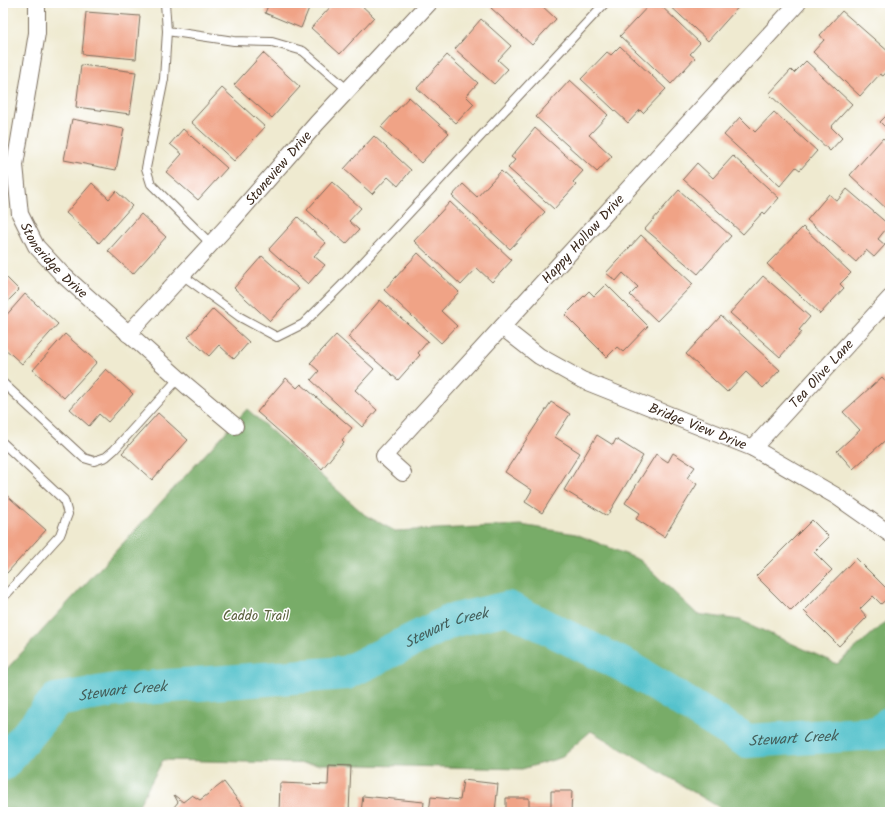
<svg xmlns="http://www.w3.org/2000/svg" width="893" height="815" viewBox="0 0 893 815" font-family="Kalam,sans-serif">
<style>
.forest{fill:#78ac68;stroke:#5a6b43}
.lines{fill:none;stroke-linecap:round;stroke-linejoin:round}
.river{stroke:#55c2cc;stroke-width:34}
.building{fill:#f0a386}
.service-casing{stroke:#7a6d5c;stroke-width:10}
.minor-casing{stroke:#7a6d5c;stroke-width:18}
.service{stroke:#fff;stroke-width:8}
.minor{stroke:#fff;stroke-width:16}
.labels{text-anchor:middle;stroke-width:3;stroke-linejoin:round;paint-order:stroke}
.street-label{font-size:14px;fill:#3b2a1e;stroke:#fff}
.park-label{font-size:14px;fill:#5b613e;stroke:#fff}
.water-label{font-size:15px;font-style:italic;fill:#445f5b;stroke:#fff}
</style>
<rect width="100%" height="100%" fill="#fff"/>
<filter id="ink" filterUnits="userSpaceOnUse"><feTurbulence type="fractalNoise" baseFrequency=".025" numOctaves="2"/><feDisplacementMap in="SourceGraphic" scale="8" xChannelSelector="R" yChannelSelector="G"/><feConvolveMatrix kernelMatrix="1 2 1 2 8 2 1 2 1" color-interpolation-filters="sRGB"/></filter>
<filter id="wash" filterUnits="userSpaceOnUse"><feTurbulence type="fractalNoise" baseFrequency=".012" numOctaves="4" result="noise"/><feDisplacementMap in="SourceGraphic" scale="16" xChannelSelector="R" yChannelSelector="G"/><feGaussianBlur stdDeviation="0.9" result="paint"/><feColorMatrix in="noise" values="0 0 0 0 0 0 0 0 0 0 0 0 0 0 0 0 0 1.4 0 .05"/><feComposite in="paint" operator="in"/></filter>
<g filter="url(#wash)">
<rect width="100%" height="100%" fill="#efead0"/>
<path class="forest" d="M247,409L365,515L395,531L521,525L576,534L640,560L697,614L740,620L837,664L890,618V812H727L591,731L560,758L522,769L163,760L135,812H3V673Z"/>
<g class="lines">
<path class="river" id="s1" d="M3,764L56,700L116,690L346,673L451,621L508,608L629,668L747,741L880,733L890,723"/>
</g>
<g id="blocks">
<g class="building">
<path d="M269,3H311L301,28L265,13Z"/>
<path d="M334,3H359L374,17L340,54L311,28Z"/>
<path d="M496,3H539L556,19L532,45L491,8Z"/>
<path d="M651,3H658L700,43L690,54L695,58L671,84L620,36Z"/>
<path d="M667,3H742L708,41Z"/>
<path d="M842,11L890,53V68L883,76L880,74L860,96L813,52L824,40L820,35Z"/>
<path d="M86,12L140,16L136,59L82,54Z"/>
<path d="M481,19L511,46L498,60L508,69L494,84L455,49Z"/>
<path d="M620,46L666,89L643,113L640,110L628,123L581,79L607,52L611,55Z"/>
<path d="M263,53L300,87L272,118L234,85Z"/>
<path d="M447,55L478,83L466,96L474,104L456,123L417,88Z"/>
<path d="M806,61L852,104L831,127L842,138L830,151L769,94L791,70L794,73Z"/>
<path d="M81,65L136,72L130,114L76,107Z"/>
<path d="M570,80L608,115L589,135L612,156L597,172L536,117Z"/>
<path d="M222,88L265,127L234,161L191,122Z"/>
<path d="M409,97L449,133L421,163L381,127Z"/>
<path d="M774,112L817,151L800,170L796,167L780,186L724,135L740,117L755,132Z"/>
<path d="M890,112V132L880,122Z"/>
<path d="M72,119L124,129L116,170L64,160Z"/>
<path d="M535,128L583,171L573,182L576,185L554,209L508,168L515,160L511,157Z"/>
<path d="M183,129L227,168L198,200L166,172L182,154L170,144Z"/>
<path d="M374,136L411,170L398,186L388,177L372,194L344,169Z"/>
<path d="M883,138L890,145V212L850,175Z"/>
<path d="M733,156L779,198L765,214L763,212L743,234L683,179L697,163L713,178Z"/>
<path d="M501,171L545,212L510,249L452,196L463,184L477,197Z"/>
<path d="M332,182L361,208L349,221L359,230L346,244L307,210Z"/>
<path d="M92,183L109,199L116,191L132,206L99,243L66,213Z"/>
<path d="M847,189L889,225L878,239L885,245L874,257L866,250L856,262L807,220L829,194L837,201Z"/>
<path d="M679,190L731,236L698,274L645,229Z"/>
<path d="M450,202L512,260L492,282L477,268L461,285L414,241Z"/>
<path d="M141,214L166,237L133,274L108,251Z"/>
<path d="M298,217L326,243L314,256L325,265L308,284L269,249Z"/>
<path d="M803,227L851,273L840,284L844,288L820,314L767,264Z"/>
<path d="M641,235L693,284L657,321L630,295L638,287L623,273L616,281L606,273Z"/>
<path d="M418,253L459,292L441,311L457,326L441,343L384,290Z"/>
<path d="M262,256L299,289L270,321L234,288Z"/>
<path d="M3,274L19,290L3,306Z"/>
<path d="M763,276L810,317L799,330L802,332L780,357L730,313Z"/>
<path d="M606,284L648,326L623,352L617,347L607,357L565,315L589,291L594,296Z"/>
<path d="M25,294L58,324L22,364L3,347V319Z"/>
<path d="M380,300L428,341L418,353L420,355L398,380L348,337Z"/>
<path d="M213,309L249,342L234,359L219,345L209,356L188,337Z"/>
<path d="M721,316L780,370L763,388L746,372L727,392L686,354Z"/>
<path d="M65,334L97,362L64,398L33,370Z"/>
<path d="M336,335L374,369L355,390L377,410L362,427L311,380L319,371L310,363Z"/>
<path d="M106,369L133,394L108,422L99,414L89,426L70,409Z"/>
<path d="M882,377L890,386V436L853,469L837,451L860,430L843,412Z"/>
<path d="M286,378L297,388L301,384L352,428L342,440L344,442L322,469L257,412Z"/>
<path d="M551,402L570,414L555,437L580,453L542,513L525,502L532,490L505,472Z"/>
<path d="M158,413L188,440L152,480L122,453Z"/>
<path d="M597,435L613,445L616,439L643,456L607,516L564,490Z"/>
<path d="M673,453L695,467L687,478L697,484L664,537L636,519L640,513L625,503L656,454L668,462Z"/>
<path d="M890,465V474L886,469Z"/>
<path d="M3,492L46,530L7,573L3,570Z"/>
<path d="M812,520L829,537L814,552L832,570L791,611L756,576Z"/>
<path d="M856,558L890,592V596L881,604L873,596L860,609L867,617L839,646L804,611Z"/>
<path d="M329,765L351,766L349,812H279L280,783L328,785Z"/>
<path d="M463,780L498,784L495,812H429L431,797L460,800Z"/>
<path d="M224,782L247,812H170L178,802L174,795L183,802L192,795L200,800Z"/>
<path d="M551,791H572L571,812H506V798H529V806H551Z"/>
<path d="M363,796L424,802L423,812H361Z"/>
</g>
</g>
</g>
<g filter="url(#ink)">
<use href="#blocks" fill-opacity="0" stroke="#7a6d5c" stroke-width="1"/>
<g class="lines">
<defs>
<g id="service">
<path d="M165,3L167,31L164,79L146,168L151,184L211,244"/>
<path d="M167,31L234,41L272,42L303,51L348,90"/>
<path d="M182,275L240,317L277,337L303,324L342,285L605,3"/>
<path d="M3,383L84,458L94,461L106,457L114,450L179,378"/>
<path d="M3,443L64,500L68,514L60,535L3,598"/>
</g>
<g id="minor">
<path id="s2" d="M37,3V33L15,165L20,214L36,246L62,274L186,385L235,426"/>
<path id="s3" d="M502,327L539,356L582,380L753,448L836,496L890,534"/>
<path id="s4" d="M128,334L231,222L317,123L429,3"/>
<path id="s5" d="M753,448L890,298"/>
<path id="s6" d="M403,473L384,456L798,3"/>
</g>
</defs>
<use href="#service" class="service-casing"/>
<use href="#minor" class="minor-casing"/>
<use href="#service" class="service"/>
<use href="#minor" class="minor"/>
</g>
</g>
<g class="labels">
<g class="street-label">
<text dy="5" stroke="none"><textPath href="#s4" startOffset="224">Stoneview Drive</textPath></text>
<text dy="5" stroke="none"><textPath href="#s6" startOffset="320">Happy Hollow Drive</textPath></text>
<text dy="5" stroke="none"><textPath href="#s2" startOffset="271">Stoneridge Drive</textPath></text>
<text dy="5" stroke="none"><textPath href="#s5" startOffset="101">Tea Olive Lane</textPath></text>
<text dy="5" stroke="none"><textPath href="#s3" startOffset="221">Bridge View Drive</textPath></text>
</g>
<g class="park-label">
<text x="256" y="620">Caddo Trail</text>
</g>
<g class="water-label">
<text dy="5" stroke="none"><textPath href="#s1" startOffset="485">Stewart Creek</textPath></text>
<text dy="5" stroke="none"><textPath href="#s1" startOffset="150">Stewart Creek</textPath></text>
<text dy="5" stroke="none"><textPath href="#s1" startOffset="870">Stewart Creek</textPath></text>
</g>
</g>
<rect width="893" height="815" fill="none" stroke="#fff" stroke-width="16"/>
</svg>
